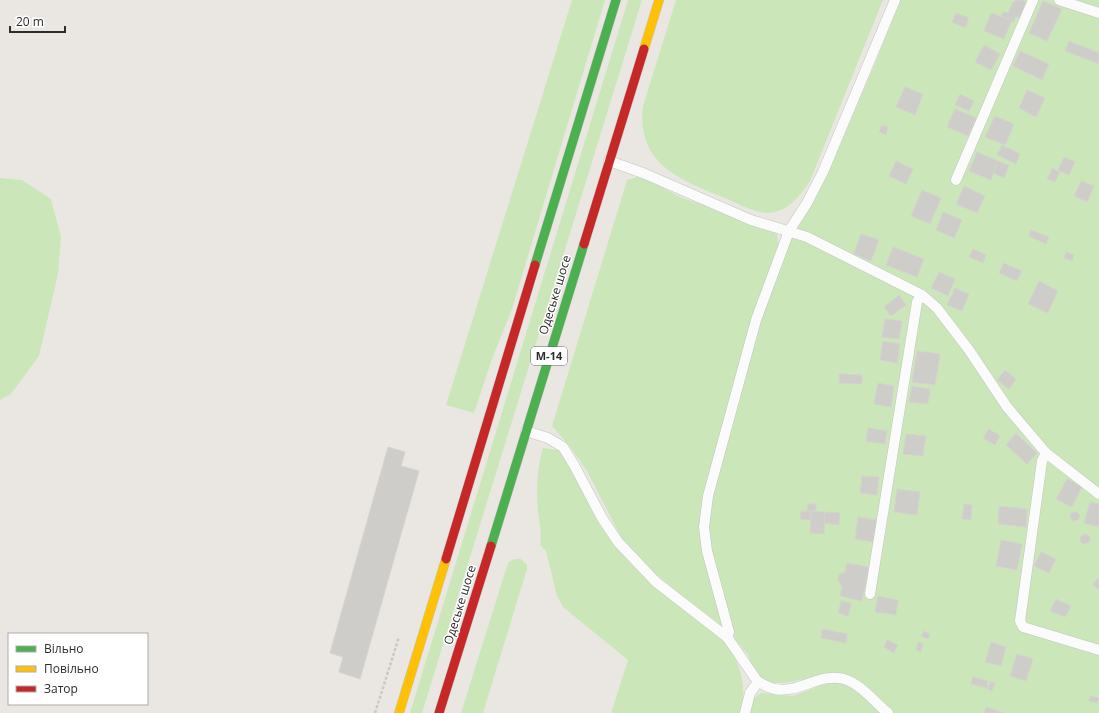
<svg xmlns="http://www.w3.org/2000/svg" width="1099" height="713" viewBox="0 0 1099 713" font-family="'Open Sans',sans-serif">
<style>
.green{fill:#cbe7ba}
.building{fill:#cfcdc9;stroke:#d5d3ce}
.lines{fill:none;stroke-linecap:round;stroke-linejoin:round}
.lane-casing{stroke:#c4c3c3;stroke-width:11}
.fast-casing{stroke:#c6c4c2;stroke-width:10}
.slow-casing{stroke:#c6c4c2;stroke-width:10}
.jam-casing{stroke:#c6c4c2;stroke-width:10}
.path{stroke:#c8c8c7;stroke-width:2.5;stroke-dasharray:3 2;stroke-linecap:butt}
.lane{stroke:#fcfbfb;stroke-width:10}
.fast{stroke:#4caf50;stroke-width:9}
.slow{stroke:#ffc107;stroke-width:9}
.jam{stroke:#c62828;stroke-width:9}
.labels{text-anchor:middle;stroke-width:3;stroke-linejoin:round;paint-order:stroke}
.shield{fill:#fff;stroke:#6b6b6b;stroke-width:1}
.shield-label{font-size:11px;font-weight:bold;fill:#2c2c2c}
.street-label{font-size:12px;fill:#2c2c2c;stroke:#fff}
</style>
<rect width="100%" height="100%" fill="#eae7e2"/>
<g class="green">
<path d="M572,0H605L512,309L492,359L474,413L446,405Z"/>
<path d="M628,0H642L422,713H410Z"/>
<path d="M676,0H883L810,181C800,196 788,212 768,213C754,213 737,203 725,198C680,180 636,164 643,106Z"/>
<path d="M900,0H1099V713H892L831,674L784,683H775L763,680L752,665L748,655L735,639L718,577L707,532L709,505L761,319L782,262L796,227L819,191L828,172L874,66Z"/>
<path d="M637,177L646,179L682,198L739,216L772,230L777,234L779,251L702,523L726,631L638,560L621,537L587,471L571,448L552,426L627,180Z"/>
<path d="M0,178L22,180L51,199L61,237L58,274L39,356L11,394L0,400Z"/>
<path d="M543,448L558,450C578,473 586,505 603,530C636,577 684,609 728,645C741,665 747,689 741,713H611L628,660L563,607L557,596L546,551L540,545C542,533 539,523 538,511C536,491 537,467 543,448Z"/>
<path d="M514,559H521L527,565V569L483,713H461L507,566L509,562Z"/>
<path d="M837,683C857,687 867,699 880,713H748L754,698L761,693L793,696L825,684Z"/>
</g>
<g class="building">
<path d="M1016,0H1024L1026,4L1020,18L1016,16L1014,22L1001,16L1003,12L1008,13L1013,2Z"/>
<path d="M1043,1L1062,9L1047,41L1029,33Z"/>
<path d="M956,13L969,18L965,28L952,22Z"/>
<path d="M991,13L1012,20L1004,39L984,31Z"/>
<path d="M1069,41L1099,53V64L1065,51Z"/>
<path d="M984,45L1000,54L991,70L975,62Z"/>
<path d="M1020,51L1049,64L1042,80L1013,66Z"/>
<path d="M905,87L923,94L915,115L896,107Z"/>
<path d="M1027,90L1045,98L1036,117L1019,108Z"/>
<path d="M960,94L974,101L969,111L955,105Z"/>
<path d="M955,109L976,118L968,136L947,127Z"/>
<path d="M995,116L1014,124L1005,145L985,137Z"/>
<path d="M882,125L888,127L886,135L879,132Z"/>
<path d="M1002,145L1020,154L1016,164L997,155Z"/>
<path d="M977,152L998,161L991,180L969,171Z"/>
<path d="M1064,157L1075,162L1069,175L1058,170Z"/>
<path d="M896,161L913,169L906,184L889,176Z"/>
<path d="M998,161L1009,165L1004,178L993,173Z"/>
<path d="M1052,168L1060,172L1055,182L1047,179Z"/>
<path d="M1081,181L1094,186L1087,202L1074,196Z"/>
<path d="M964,186L985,196L977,213L956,204Z"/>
<path d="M922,190L941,198L930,224L911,216Z"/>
<path d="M943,212L962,220L954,238L936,230Z"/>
<path d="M1031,230L1049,237L1046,244L1029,236Z"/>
<path d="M861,234L879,240L871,261L854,254Z"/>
<path d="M893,247L924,259L917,277L886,265Z"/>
<path d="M973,249L986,255L983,263L969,257Z"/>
<path d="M1066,252L1074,255L1072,261L1064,258Z"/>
<path d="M1004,263L1022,271L1017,281L999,273Z"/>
<path d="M939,272L955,279L948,296L931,288Z"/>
<path d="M1039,281L1058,291L1048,313L1028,304Z"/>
<path d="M955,288L969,294L962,311L947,305Z"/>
<path d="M899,295L906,305L891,316L884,307Z"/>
<path d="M885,319L902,321L899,339L882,337Z"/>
<path d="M883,341L900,344L897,363L880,360Z"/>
<path d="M917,351L940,354L935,385L912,382Z"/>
<path d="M1005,370L1016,379L1009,389L997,380Z"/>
<path d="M839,374L862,375V384L839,383Z"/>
<path d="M878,383L894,386L891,407L874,404Z"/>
<path d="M912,386L930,389L928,404L909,402Z"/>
<path d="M868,428L887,431L885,444L866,441Z"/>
<path d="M989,429L1000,436L995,445L983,438Z"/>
<path d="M1016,433L1037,453L1027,464L1006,445Z"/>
<path d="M906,434L926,436L923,456L903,454Z"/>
<path d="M388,447L405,452L401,466L419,471L360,679L339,672L343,657L330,653Z"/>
<path d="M862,476L879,477L877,495L860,493Z"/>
<path d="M1067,479L1082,487L1072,507L1056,499Z"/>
<path d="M897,489L920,492L917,515L894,512Z"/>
<path d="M1090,502L1099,504V527L1084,523Z"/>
<path d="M808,504H816V511H807Z"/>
<path d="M964,504L972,505L971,520L962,519Z"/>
<path d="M999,506L1027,509L1026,527L998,524Z"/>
<path d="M801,511H811V520L800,519Z"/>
<path d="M811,511L825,512L824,534L810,533Z"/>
<path d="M825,512L840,513L839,525L824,523Z"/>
<path d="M1072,512H1077L1080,515L1078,520L1073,521L1070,517Z"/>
<path d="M858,517L877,520L874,542L855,539Z"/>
<path d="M1086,534L1090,537L1089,542L1084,544L1080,541L1081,536Z"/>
<path d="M1001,540L1022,544L1017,570L996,566Z"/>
<path d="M1041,552L1056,559L1049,573L1034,566Z"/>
<path d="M847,563L869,567L862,601L840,596L842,586L838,581L839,574L845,572Z"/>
<path d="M1098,578L1099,579V590L1093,585Z"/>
<path d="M878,596L898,600L896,615L875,612Z"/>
<path d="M1056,599L1071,606L1065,617L1050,611Z"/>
<path d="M841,601L851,603L848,616L838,613Z"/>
<path d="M822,629L847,634L846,643L821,638Z"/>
<path d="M924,631L930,634L928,639L921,636Z"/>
<path d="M887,640L898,645L894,653L884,647Z"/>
<path d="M918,642L923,644L921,652L916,650Z"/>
<path d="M991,642L1006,647L1001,666L985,662Z"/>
<path d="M1017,654L1033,659L1026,681L1010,676Z"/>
<path d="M973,677L988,681L987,688L971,684Z"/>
<path d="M990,682L995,683L992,691L988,689Z"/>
<path d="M1090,696L1099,698L1097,703L1089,701Z"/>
<path d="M986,707L1004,713H984Z"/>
</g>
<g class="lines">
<defs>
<g id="lane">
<path d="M1059,0L1099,13"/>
<path d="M609,161L643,173L751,220L807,237L922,295L937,308L969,350L1007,407L1046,453L1099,494"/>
<path d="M956,180L1033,0"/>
<path d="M526,431L548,438L563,447L574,465L602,518L618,542L656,582L727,637"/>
<path d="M1046,453L1042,461L1020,621L1023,627L1099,650"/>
<path d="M870,594L917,302L922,295"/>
<path d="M758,682C763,684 769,688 775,689C798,694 821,672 844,679C861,684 874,702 888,713"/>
<path d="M745,713L750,693L758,682L727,637L729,632L707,551L704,527L708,496L756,320L789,231L807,203L823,172L895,0"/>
</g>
<g id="fast">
<path d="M535,265L616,0"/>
<path d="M491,546L584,244"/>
</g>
<g id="slow">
<path d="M644,49L659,0"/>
<path d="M399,713L446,559"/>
</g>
<g id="jam">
<path d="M584,244L644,49"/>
<path d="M446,559L535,265"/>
<path d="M439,713L491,546"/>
</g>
</defs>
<use href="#lane" class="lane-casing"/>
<use href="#fast" class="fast-casing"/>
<use href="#slow" class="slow-casing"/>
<use href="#jam" class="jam-casing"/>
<path class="path" d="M375,713L399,637"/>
<use href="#lane" class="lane"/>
<use href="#fast" class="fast"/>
<use href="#slow" class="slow"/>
<use href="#jam" class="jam"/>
</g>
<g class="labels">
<rect class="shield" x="531" y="347" width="36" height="18" rx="3"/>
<g class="shield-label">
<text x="549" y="360">М-14</text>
</g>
<g class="street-label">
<text transform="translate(555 295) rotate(-73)" y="4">Одеське шосе</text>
<text transform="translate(460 605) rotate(-73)" y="4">Одеське шосе</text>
</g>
</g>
<rect x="8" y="633" width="140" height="72" fill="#ffffff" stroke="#ababab"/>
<rect x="16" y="646" width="20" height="6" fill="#4caf50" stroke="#ababab"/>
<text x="44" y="653" font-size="12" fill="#2c2c2c">Вільно</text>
<rect x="16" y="666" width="20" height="6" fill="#ffc107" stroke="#ababab"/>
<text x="44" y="673" font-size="12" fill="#2c2c2c">Повільно</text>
<rect x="16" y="686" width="20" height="6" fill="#c62828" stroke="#ababab"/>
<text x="44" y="693" font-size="12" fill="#2c2c2c">Затор</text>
<path d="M10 26v6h55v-6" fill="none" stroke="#2c2c2c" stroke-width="2"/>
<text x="16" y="26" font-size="12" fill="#2c2c2c" stroke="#ffffff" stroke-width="3" paint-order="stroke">20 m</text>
</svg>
